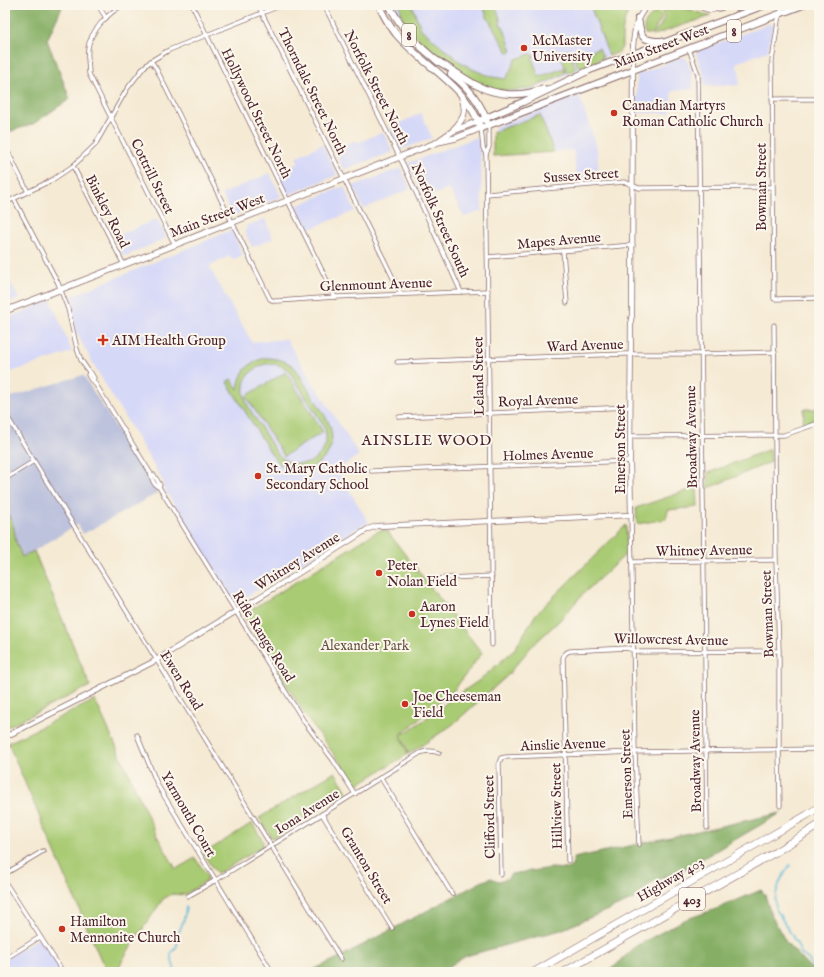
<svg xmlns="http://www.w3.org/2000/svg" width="824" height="977" viewBox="0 0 824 977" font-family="'IM FELL English',serif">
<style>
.built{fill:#d6d8f8}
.industrial{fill:#bec3dd}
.green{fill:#a9cb73;stroke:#7a754f;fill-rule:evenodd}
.forest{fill:#86af65;stroke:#686748}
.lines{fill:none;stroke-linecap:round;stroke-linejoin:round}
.stream{stroke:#5dbadb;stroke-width:1.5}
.minor-casing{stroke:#866666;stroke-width:5}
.tertiary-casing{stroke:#866666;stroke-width:6}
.secondary-casing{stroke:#866666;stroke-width:7}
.primary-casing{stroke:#866666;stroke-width:8}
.motorway-casing{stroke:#866666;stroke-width:8}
.minor{stroke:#fff;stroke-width:3.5}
.tertiary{stroke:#fff;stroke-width:4.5}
.secondary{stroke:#fff;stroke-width:5.5}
.primary{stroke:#fff;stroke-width:6}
.motorway{stroke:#fff;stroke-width:7}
.poi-dot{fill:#c8321e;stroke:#fbf7ec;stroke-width:1.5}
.labels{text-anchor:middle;stroke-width:4;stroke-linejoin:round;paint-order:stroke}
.shield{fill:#fbf7ec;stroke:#7f6065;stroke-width:1}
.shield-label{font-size:13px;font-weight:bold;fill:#4a1f2b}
.poi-label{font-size:14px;fill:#4a1f2b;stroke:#fbf7ec;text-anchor:start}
.street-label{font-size:14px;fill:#4a1f2b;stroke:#fbf7ec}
.park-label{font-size:14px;fill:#665341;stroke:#fbf7ec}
.neighbourhood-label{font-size:15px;letter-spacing:1px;fill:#4a1f2b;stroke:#fbf7ec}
</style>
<rect width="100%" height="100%" fill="#fbf7ec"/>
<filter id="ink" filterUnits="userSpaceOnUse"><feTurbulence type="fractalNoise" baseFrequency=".025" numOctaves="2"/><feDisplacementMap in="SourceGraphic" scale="8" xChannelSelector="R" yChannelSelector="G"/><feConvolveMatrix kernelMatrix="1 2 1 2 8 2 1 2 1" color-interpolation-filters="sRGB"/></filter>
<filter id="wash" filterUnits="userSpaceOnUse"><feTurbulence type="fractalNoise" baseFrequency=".012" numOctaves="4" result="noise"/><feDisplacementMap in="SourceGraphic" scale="16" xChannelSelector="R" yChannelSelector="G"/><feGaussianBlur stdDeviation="0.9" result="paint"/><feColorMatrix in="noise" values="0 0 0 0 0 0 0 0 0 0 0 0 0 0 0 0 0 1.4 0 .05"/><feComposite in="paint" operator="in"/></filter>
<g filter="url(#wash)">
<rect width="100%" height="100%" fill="#f5ead4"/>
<g class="built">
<path d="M392,5H633L628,11L624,23L622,31V47L621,49L618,52L534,89L517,92L499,91L409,30Z"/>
<path d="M769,24H771L772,26V30L768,51L736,63L740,75L739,85L704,86V76L696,54L697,51Z"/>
<path d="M682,57L686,58L692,73L693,89L672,91L670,113H637V75Z"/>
<path d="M579,95L597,148L599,179L577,182L573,150L493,156V132L496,126Z"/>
<path d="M421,113L432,138L400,150L390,128Z"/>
<path d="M383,132L393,152L345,169L343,168L334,150L356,140L357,143Z"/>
<path d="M475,138H478L481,163L482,211L464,217L449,188L424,199L408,163Z"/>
<path d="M322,144L337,175L288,195L277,173L299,163L296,157Z"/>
<path d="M401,168L410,189L363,209L353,186Z"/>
<path d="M270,173L281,197L232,216L222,194Z"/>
<path d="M344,186L355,211L307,230L296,206Z"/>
<path d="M157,219L166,236L165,239L125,256L123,255L114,237Z"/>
<path d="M265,219L273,239L252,247L244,231L247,229L246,226Z"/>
<path d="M232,230L243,255L232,260L229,256L209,267L252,342L286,339L359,455L337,470L369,523L363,525L238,602H235L162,485L164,483L95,367L76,332L72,296Z"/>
<path d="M5,276H7L19,299L5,304Z"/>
<path d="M51,300L72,352L5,374V319Z"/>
<path d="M40,937L63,972H5V960Z"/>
</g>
<path class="industrial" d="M83,375L158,493L83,534L78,524L34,551L22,557L16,542L14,529L12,522L5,509V399Z"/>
<g class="green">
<path d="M400,5H412L421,29L459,61L472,69L484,74L492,77L506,79L516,59L530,54L535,56L532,58L539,77L564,68L565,73C540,85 528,93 499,90V91L482,86L443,62L428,49L409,30L402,19Z"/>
<path d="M483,5H496L497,7H496L501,21L500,22L501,26H503L512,51L508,52L507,51L487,17Z"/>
<path d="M590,5H632C630,9 627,13 626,17C622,27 622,37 622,47C620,53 614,54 609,56Z"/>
<path d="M674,6H680L697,12L711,16L683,25L652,36V35C655,32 663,23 664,19C664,15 662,12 663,9Z"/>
<path d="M657,11C666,17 660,21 656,27C655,29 654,32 652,33C650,34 648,34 645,34C641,24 650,16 657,11Z"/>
<path d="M599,48L603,58L579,68L574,57Z"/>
<path d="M569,50L576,69L567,73L560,54Z"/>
<path d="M540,115L554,152L493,156V132Z"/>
<path d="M264,358C275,358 284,360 293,366C298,370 301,378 305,384C312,396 321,408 328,421C331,427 333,437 331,445C327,463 306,474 288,468C281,466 277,461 272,455L227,382L231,379L238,389C241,371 246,365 264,358ZM265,364C277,364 281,364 290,372L322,423L325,429L326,434V443L322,452L316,458L309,463L300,464L291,463L283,459L276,452L248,406C239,386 244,372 265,364Z"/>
<path d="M286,372L323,432L284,456L246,396Z"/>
<path d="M804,409H819V418L803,424Z"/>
<path d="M770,449L771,462L708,488V473Z"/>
<path d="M697,487L698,507L668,510L666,519L637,524L636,508Z"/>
<path d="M5,509L12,522L14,529L16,542L22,557L34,551L90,686L5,728Z"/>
<path d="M626,525L627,553L584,593L558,622L531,647L507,676L452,725L409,754L401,735L413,728L449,701L481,679L514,650L536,614Z"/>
<path d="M384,530L387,531L482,653L454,690L400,735L408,754L357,785L309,721L245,618V614L246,613L373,534L379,531Z"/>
<path d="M95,700L157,836L176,869L195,858L207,875V879L208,880L184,895L172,894L163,899L126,954L116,972H109L101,960L8,743Z"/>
<path d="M335,772L346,790V793L275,837L272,838L259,818Z"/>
<path d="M252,823L263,841V846L222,871L217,873L214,870L203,854Z"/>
</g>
<g class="forest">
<path d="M5,5H63L47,40L70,99L33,124L5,133Z"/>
<path d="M781,813L681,871L652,882L634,899L561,930L466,956L440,972H309L342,956L481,882L491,878L498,881L507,879L511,874L551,868L567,869L572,866L574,858Z"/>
<path d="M761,890L765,895L771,915L786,942L814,972H606L615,966L636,946L684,920L716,909Z"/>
</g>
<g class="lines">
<g class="stream">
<path d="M790,865L780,881L776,894L775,901L776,909L797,944L801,954L809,960L814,972"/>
<path d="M175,972L174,967L171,958V953L177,946L178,935L184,919L186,907"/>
</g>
</g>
</g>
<g filter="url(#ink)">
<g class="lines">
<defs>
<g id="minor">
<path d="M98,5L106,18"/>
<path d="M123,5C108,13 90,32 88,48C87,57 89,66 89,74L175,245"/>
<path d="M192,5L335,297"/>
<path d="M258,5L401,294"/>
<path d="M324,5L404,166L461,292"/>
<path d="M783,5L778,20L777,28L772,61L774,299L819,298"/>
<path d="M689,49L698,74L707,828"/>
<path d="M151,61L156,68L270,299L274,301H278L335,297L488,291"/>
<path d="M772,99H819"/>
<path d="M489,125V147L486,154L492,645"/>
<path d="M481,128L483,148L486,154"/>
<path d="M5,146L28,192"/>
<path d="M73,166L124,265"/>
<path d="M487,194L625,182L639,188L772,187"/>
<path d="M14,199L58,283L68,309L77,349L81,360L89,372L91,373L94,378L93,380"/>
<path d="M5,203L52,180L73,166L95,145L127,89L144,67L151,61L169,50L282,5"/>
<path d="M563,251L567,303"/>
<path d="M488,257L633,245"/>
<path d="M774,325L776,560L779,651V749L780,806"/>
<path d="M397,362L625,354H701L775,352"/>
<path d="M89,372L88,375L91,380H93L151,474L154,475L160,485L159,487"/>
<path d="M5,413L34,461L341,959"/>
<path d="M399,417L630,407"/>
<path d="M631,436L784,435L819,423"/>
<path d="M371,471L630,461"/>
<path d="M151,474C151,478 154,486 159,487L305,723L333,760L355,794"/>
<path d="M5,479L34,461"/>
<path d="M631,515L635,752L639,845"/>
<path d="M632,562L776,560"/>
<path d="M437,579L447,578L492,576"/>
<path d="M137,735L158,786L272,972"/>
<path d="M381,778L452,894"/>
<path d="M322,814L392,928"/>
<path d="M568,861L563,658C564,654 566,652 570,651L627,648L639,652L779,651"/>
<path d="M5,874L43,851"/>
<path d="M501,875L499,763L501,758L506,757L635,752L819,749"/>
<path d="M5,882L63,972"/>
<path d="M188,896L216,880L420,753C427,750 432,750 439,753"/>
<path d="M5,959L40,937"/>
</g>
<g id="tertiary">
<path d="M697,5C700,6 703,8 706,9C713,11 722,8 729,5"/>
<path d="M5,737L153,662L294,576L368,529L377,526L631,515L630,461L631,320L632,315L633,47C634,30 636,17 648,5"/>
</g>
<g id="secondary">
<path d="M454,129C464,119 467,111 462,98"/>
<path d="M440,140L453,131L479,121"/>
<path d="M5,311L438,142L456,138L481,128"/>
</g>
<g id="primary">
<path d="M379,5C383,15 389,25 396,34C425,68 465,83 481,128L803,5"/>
<path d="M389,5C396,18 404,31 415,41C422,49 431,55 438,62"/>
<path d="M638,18C641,37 641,41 661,41"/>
<path d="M436,60C450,68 463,78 476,85C497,96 521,97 543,89"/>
<path d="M451,74C467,86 481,103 487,122"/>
<path d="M479,121L523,102L590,70L765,5"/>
</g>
<g id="motorway">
<path d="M534,972L807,815L819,807"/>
<path d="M564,972L774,853L819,825"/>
</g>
</defs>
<use href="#minor" class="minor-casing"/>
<use href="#tertiary" class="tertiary-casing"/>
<use href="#secondary" class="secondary-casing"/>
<use href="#primary" class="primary-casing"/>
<use href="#motorway" class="motorway-casing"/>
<use href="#minor" class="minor"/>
<use href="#tertiary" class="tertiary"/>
<use href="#secondary" class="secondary"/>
<use href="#primary" class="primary"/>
<use href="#motorway" class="motorway"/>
</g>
</g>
<g class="poi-dot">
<circle cx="524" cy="48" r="4"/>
<circle cx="614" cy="113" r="4"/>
<path d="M101 334h4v4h4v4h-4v4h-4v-4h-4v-4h4z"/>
<circle cx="258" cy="476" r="4"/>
<circle cx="379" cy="573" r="4"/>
<circle cx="412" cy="614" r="4"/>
<circle cx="405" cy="704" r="4"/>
<circle cx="62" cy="929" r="4"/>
</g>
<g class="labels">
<g class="shield">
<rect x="727" y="20" width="14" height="22" rx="3"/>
<rect x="402" y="24" width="14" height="22" rx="3"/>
<rect x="679" y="888" width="26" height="22" rx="3"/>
</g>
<g class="shield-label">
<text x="734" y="36">8</text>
<text x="409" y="40">8</text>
<text x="692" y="904">403</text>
</g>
<g class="poi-label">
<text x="532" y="45">McMaster<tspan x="532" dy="16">University</tspan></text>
<text x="622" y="110">Canadian Martyrs<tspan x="622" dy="16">Roman Catholic Church</tspan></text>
<text x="112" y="345">AIM Health Group</text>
<text x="266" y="473">St. Mary Catholic<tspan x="266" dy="16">Secondary School</tspan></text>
<text x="387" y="570">Peter<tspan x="387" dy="16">Nolan Field</tspan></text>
<text x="420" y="611">Aaron<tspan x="420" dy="16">Lynes Field</tspan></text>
<text x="413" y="701">Joe Cheeseman<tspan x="413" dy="16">Field</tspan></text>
<text x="70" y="926">Hamilton<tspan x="70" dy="16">Mennonite Church</tspan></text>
</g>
<g class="street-label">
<text transform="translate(661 46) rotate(-21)" y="5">Main Street West</text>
<text transform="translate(377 87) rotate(63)" y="5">Norfolk Street North</text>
<text transform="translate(313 91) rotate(64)" y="5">Thorndale Street North</text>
<text transform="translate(257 113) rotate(64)" y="5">Hollywood Street North</text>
<text transform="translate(581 175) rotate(-4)" y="5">Sussex Street</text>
<text transform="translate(153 176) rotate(64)" y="5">Cottrill Street</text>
<text transform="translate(761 187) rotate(-90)" y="5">Bowman Street</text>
<text transform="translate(108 211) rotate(63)" y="5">Binkley Road</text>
<text transform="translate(217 215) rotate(-21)" y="5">Main Street West</text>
<text transform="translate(441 220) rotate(66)" y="5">Norfolk Street South</text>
<text transform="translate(559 240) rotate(-5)" y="5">Mapes Avenue</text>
<text transform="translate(376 284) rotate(-2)" y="5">Glenmount Avenue</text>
<text transform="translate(585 345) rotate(-2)" y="5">Ward Avenue</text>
<text transform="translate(478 376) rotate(-91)" y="5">Leland Street</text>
<text transform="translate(538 400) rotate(-2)" y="5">Royal Avenue</text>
<text transform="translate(691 437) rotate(-91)" y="5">Broadway Avenue</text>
<text transform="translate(620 449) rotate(-90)" y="5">Emerson Street</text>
<text transform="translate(548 454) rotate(-2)" y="5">Holmes Avenue</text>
<text transform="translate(704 550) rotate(-1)" y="5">Whitney Avenue</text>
<text transform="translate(297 561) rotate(-32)" y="5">Whitney Avenue</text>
<text transform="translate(767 614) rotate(-92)" y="5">Bowman Street</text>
<text transform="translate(264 636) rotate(58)" y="5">Rifle Range Road</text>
<text transform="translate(671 639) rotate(1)" y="5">Willowcrest Avenue</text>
<text transform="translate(182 680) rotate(58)" y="5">Ewen Road</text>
<text transform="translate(563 744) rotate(-2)" y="5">Ainslie Avenue</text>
<text transform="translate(695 761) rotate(-91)" y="5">Broadway Avenue</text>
<text transform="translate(626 774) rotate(-92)" y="5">Emerson Street</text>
<text transform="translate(556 806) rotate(-91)" y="5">Hillview Street</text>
<text transform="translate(307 811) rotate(-32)" y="5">Iona Avenue</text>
<text transform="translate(189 814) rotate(60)" y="5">Yarmouth Court</text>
<text transform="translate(489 817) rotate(-91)" y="5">Clifford Street</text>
<text transform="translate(367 865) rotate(59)" y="5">Granton Street</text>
<text transform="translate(670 879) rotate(-30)" y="5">Highway 403</text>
</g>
<g class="park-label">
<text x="365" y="650">Alexander Park</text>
</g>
<g class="neighbourhood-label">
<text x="427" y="445">AINSLIE WOOD</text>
</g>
</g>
<rect width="824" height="977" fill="none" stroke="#fbf7ec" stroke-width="20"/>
</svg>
